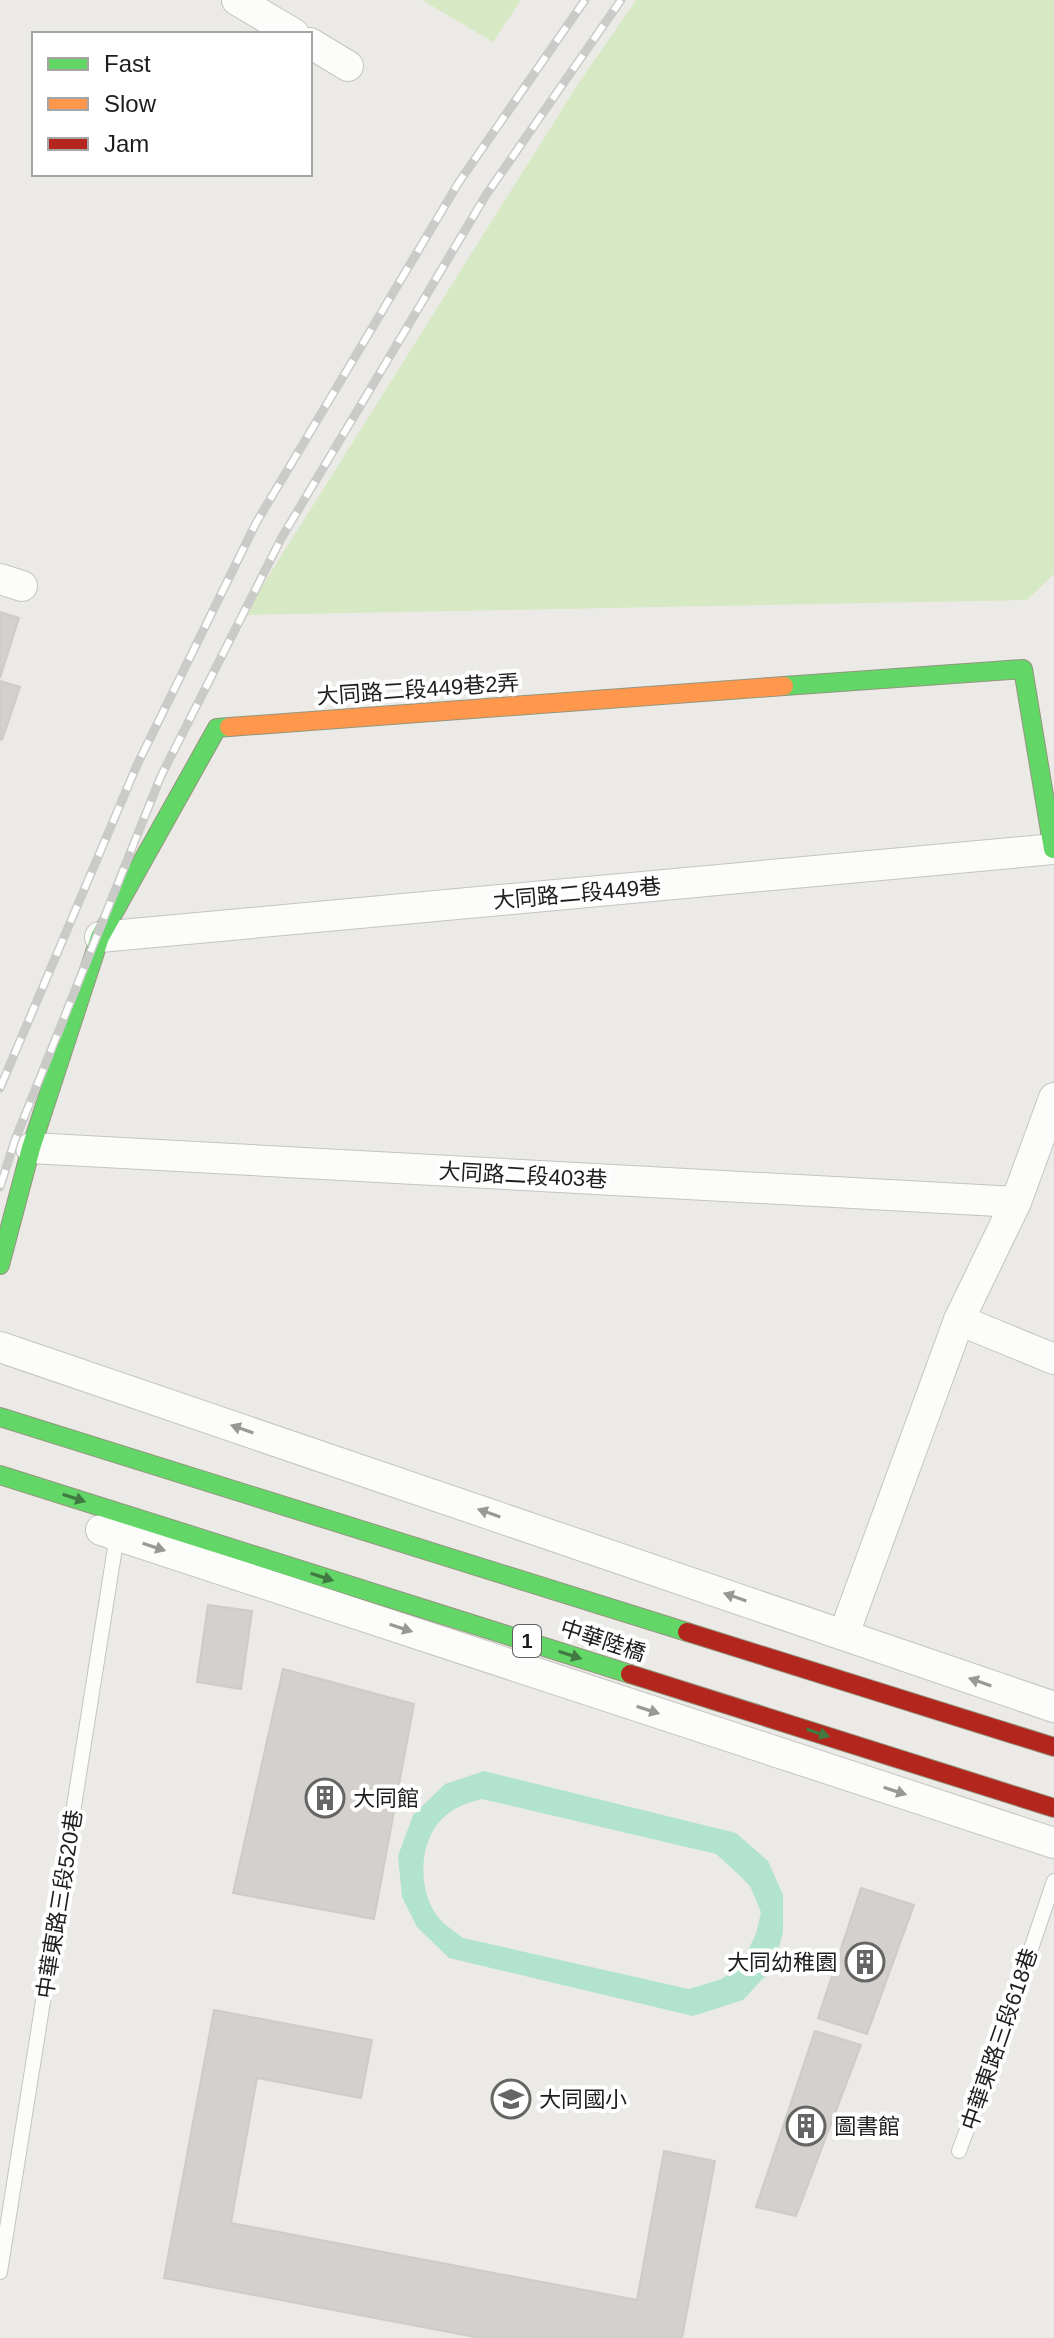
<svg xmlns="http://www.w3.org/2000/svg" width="1054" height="2338" viewBox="0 0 1054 2338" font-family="Arial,'Noto Sans TC',sans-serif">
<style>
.grass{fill:#d7e9c4}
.pitch{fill:#b1e3cf;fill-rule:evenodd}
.building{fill:#d3d0cd;stroke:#cfccc7;stroke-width:2}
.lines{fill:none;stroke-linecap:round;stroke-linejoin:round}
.lane-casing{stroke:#c4c4c2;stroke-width:16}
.street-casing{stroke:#c4c4c2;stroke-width:32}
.fast-casing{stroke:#93957e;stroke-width:20}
.slow-casing{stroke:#93957e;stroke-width:20}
.jam-casing{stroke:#93957e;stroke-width:20}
.lane{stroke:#fcfcfb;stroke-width:14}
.street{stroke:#fcfcfb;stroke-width:30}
.fast{stroke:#63d668;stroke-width:18}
.slow{stroke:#ff974d;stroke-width:18}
.jam{stroke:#b3261e;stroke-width:18}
.rail-casing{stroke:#cacac9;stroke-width:9}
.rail{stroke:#fff;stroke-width:6;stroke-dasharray:18;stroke-linecap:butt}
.oneway{fill:#989897}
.oneway2{fill:#407a42}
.labels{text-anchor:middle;stroke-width:8;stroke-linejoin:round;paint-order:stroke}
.shield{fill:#fff;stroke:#616161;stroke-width:2}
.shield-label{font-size:20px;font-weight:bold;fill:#1d1d1d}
.street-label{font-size:22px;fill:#1d1d1d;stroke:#fff}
.poi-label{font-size:22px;fill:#1d1d1d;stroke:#fff;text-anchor:start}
</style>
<rect width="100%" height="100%" fill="#eceae6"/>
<g class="grass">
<path d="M422,0H521L493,42Z"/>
<path d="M636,0H1054V574L1027,600L244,615L578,84Z"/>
</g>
<path class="pitch" d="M484,1771L736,1833L768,1861L783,1895V1933L773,1968L743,2000L693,2016L449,1958L417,1927L402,1897L398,1856L413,1815L445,1784ZM482,1799L716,1854L736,1872L750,1886L761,1912L756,1934L743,1960L722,1979L689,1989L463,1938C456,1932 445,1926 439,1918C417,1892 418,1841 443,1818C454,1807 467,1803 482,1799Z"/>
<g class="building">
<path d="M0,612L19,618L0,678Z"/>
<path d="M0,681L20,687L2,740L0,739Z"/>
<path d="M208,1605L252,1611L241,1689L197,1682Z"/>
<path d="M283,1669L414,1704L374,1919L233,1893Z"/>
<path d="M861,1888L914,1905L867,2034L818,2018Z"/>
<path d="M214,2010L372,2040L361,2098L257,2078L231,2223L637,2300L664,2151L715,2161L682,2338H480L164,2278Z"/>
<path d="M815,2031L861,2045L796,2216L756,2207Z"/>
</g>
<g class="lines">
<defs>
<g id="lane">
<path d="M959,2151L999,2043L1054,1881"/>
<path d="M0,2272L117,1535"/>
</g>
<g id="street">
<path d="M237,0L294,34"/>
<path d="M310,43L348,66"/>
<path d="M0,579L22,586"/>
<path d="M100,937L1054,849"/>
<path d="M31,1148L1016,1202"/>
<path d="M959,1320L1054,1359"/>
<path d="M0,1347L1054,1707"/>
<path d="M101,1530L1054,1843"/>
<path d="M844,1634L959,1320L1016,1202L1054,1098"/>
</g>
<g id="fast">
<path d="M784,686L1023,669L1053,849"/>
<path d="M0,1265L31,1148L100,937L217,728L229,727"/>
<path d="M0,1417L687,1632"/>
<path d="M0,1475L630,1674"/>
</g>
<path id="slow" d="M229,727L784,686"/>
<g id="jam">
<path d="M687,1632L1054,1747"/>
<path d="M630,1674L1054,1808"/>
</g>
</defs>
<use href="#lane" class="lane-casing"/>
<use href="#street" class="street-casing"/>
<use href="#fast" class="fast-casing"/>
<use href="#slow" class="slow-casing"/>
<use href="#jam" class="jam-casing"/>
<use href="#lane" class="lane"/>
<use href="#street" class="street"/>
<use href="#fast" class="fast"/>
<use href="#slow" class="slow"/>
<use href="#jam" class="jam"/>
<defs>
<g id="rail">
<path d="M0,1088L137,765L256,523L459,182L585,0"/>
<path d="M0,1187L15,1140L161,776L282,537L486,195L621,0"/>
</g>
</defs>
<use href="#rail" class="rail-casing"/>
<use href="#rail" class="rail"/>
</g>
<defs><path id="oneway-solid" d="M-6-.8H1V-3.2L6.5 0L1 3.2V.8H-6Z" transform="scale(2)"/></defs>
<g class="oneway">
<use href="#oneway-solid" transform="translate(242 1429) rotate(-161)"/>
<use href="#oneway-solid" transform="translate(489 1513) rotate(-161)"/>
<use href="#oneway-solid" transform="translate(154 1547) rotate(18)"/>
<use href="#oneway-solid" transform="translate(735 1597) rotate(-161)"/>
<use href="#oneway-solid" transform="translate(401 1628) rotate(18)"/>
<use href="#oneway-solid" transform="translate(980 1682) rotate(-161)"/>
<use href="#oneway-solid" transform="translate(648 1710) rotate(18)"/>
<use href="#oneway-solid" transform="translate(895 1791) rotate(18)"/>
</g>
<g class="oneway2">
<use href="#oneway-solid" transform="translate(74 1498) rotate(18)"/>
<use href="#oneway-solid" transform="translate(322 1577) rotate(18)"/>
<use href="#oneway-solid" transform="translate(570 1655) rotate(18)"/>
<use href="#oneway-solid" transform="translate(818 1733) rotate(18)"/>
</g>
<defs>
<symbol id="building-ring" viewBox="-11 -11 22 22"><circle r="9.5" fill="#fff" stroke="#656563" stroke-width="1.5"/><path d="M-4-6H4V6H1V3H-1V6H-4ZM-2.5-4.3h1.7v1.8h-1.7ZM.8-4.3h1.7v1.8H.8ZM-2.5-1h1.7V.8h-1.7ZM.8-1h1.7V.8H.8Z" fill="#656563"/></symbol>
<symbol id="school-ring" viewBox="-11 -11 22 22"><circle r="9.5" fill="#fff" stroke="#656563" stroke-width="1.5"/><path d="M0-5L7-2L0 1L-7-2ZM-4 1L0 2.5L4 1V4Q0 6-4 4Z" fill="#656563"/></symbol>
</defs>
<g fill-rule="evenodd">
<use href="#building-ring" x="303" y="1776" width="44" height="44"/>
<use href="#building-ring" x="843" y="1940" width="44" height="44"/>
<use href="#school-ring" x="489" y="2077" width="44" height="44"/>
<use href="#building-ring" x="784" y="2104" width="44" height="44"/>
</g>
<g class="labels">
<rect class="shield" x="513" y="1625" width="28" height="32" rx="6"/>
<g class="shield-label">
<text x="527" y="1648">1</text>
</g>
<g class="street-label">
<text transform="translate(418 689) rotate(-4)" y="8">大同路二段449巷2弄</text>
<text transform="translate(577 893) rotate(-5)" y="8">大同路二段449巷</text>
<text transform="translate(523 1175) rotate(3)" y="8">大同路二段403巷</text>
<text transform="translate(603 1640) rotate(18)" y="8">中華陸橋</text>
<text transform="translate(59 1904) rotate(-81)" y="8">中華東路三段520巷</text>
<text transform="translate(999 2039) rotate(-71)" y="8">中華東路三段618巷</text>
</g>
<g class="poi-label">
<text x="353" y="1806">大同館</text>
<text x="837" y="1970" text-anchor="end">大同幼稚園</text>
<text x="539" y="2107">大同國小</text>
<text x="834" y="2134">圖書館</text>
</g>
</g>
<rect x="32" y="32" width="280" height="144" fill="#ffffff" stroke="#a5a5a5" stroke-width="2"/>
<rect x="48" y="58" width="40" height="12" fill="#63d668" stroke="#a5a5a5" stroke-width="2"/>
<text x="104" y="72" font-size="24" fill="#1d1d1d">Fast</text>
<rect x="48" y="98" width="40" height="12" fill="#ff974d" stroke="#a5a5a5" stroke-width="2"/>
<text x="104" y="112" font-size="24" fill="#1d1d1d">Slow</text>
<rect x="48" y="138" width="40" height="12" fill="#b3261e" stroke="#a5a5a5" stroke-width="2"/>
<text x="104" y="152" font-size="24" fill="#1d1d1d">Jam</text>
</svg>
